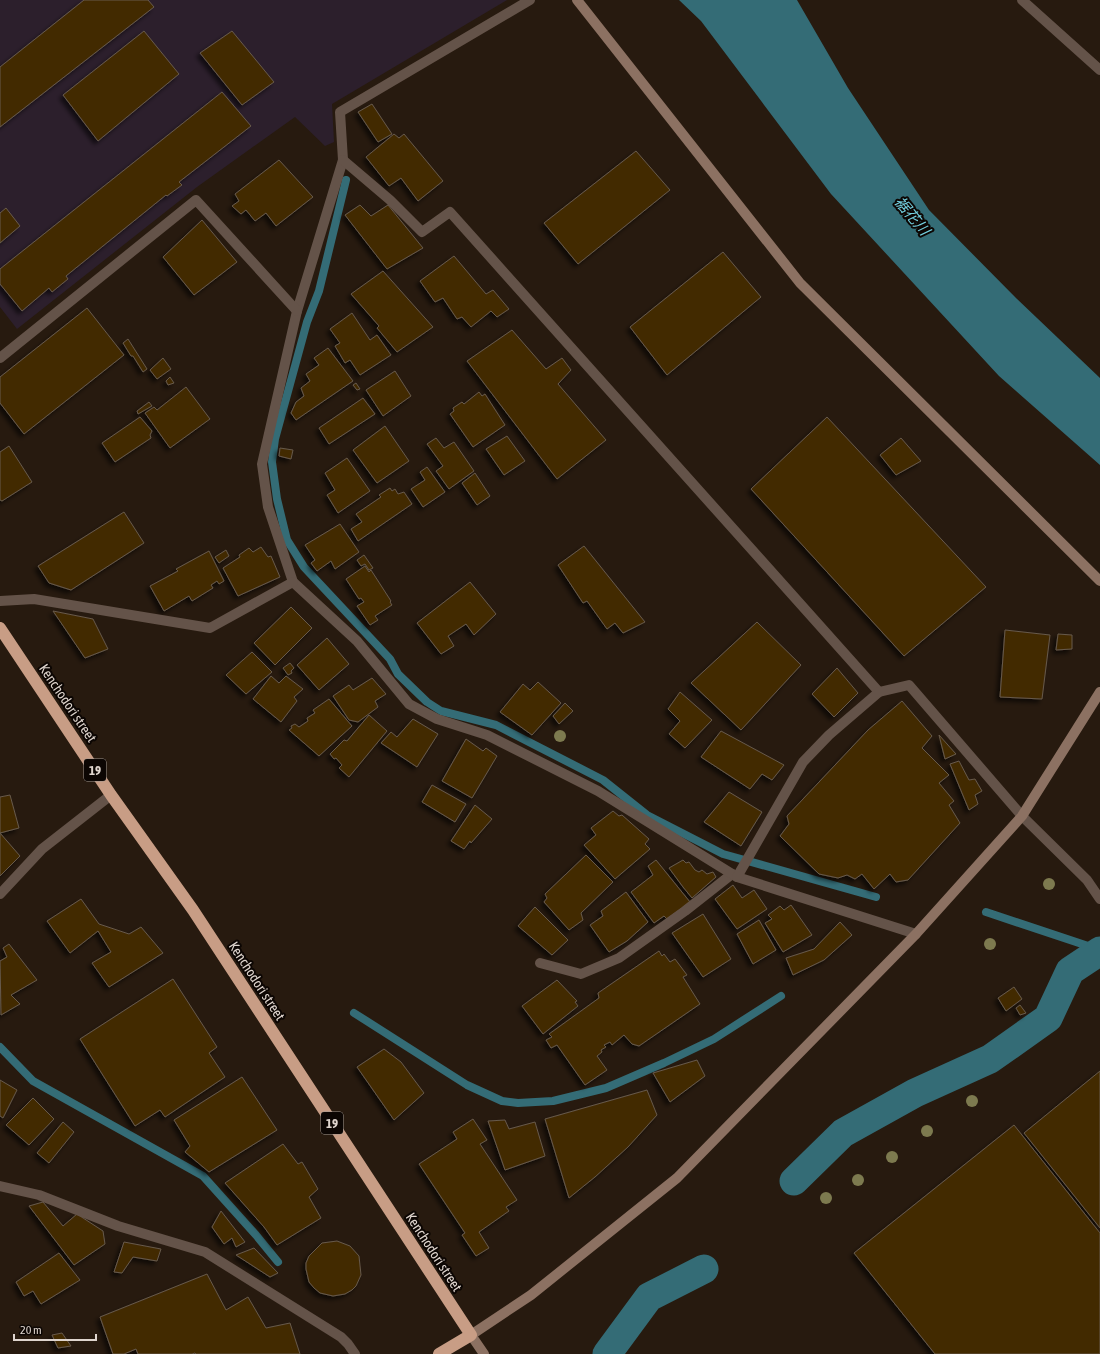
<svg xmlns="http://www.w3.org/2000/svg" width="1100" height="1354" viewBox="0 0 1100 1354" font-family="'Asap Condensed','Noto Sans JP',sans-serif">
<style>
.education{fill:#2c1f2c}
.water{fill:#346c76}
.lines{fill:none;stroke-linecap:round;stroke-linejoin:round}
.stream{stroke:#346c76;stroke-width:8}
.canal{stroke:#346c76;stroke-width:29}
.building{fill:#432a06;stroke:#675a4b;filter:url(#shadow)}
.lane{stroke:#645349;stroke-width:10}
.street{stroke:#645349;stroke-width:10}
.secondary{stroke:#8c7162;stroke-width:10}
.highway{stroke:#c89d85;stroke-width:12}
.tree{fill:#7d7a4f}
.labels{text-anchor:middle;stroke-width:4;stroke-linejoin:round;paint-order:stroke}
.shield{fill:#0c0603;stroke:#a09791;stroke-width:1}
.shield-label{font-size:13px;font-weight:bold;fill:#dfd5ce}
.street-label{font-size:14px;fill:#dfd5ce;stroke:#0c0603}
.water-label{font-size:15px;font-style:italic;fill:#74d0e0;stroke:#0c0603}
</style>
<defs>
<filter id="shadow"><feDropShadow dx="-3.5" dy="3.5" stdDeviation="2" flood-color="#0009"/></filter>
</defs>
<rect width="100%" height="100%" fill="#271a0f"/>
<path class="education" d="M0,0H507L332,104L334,142L325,146L295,117L197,187L17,329L0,307Z"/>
<path class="water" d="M679,0H797L848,88L929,210L1016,298L1100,378V465L999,376L831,194L701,21Z"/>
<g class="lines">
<g class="stream">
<path d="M346,180L319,291L307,322L275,439L272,462L277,499L287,540L304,567L390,659L398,674L427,702L441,711L496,725L603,780L647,815L723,854L876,897"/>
<path d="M986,912L1100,950"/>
<path d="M354,1013L467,1085L502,1101L518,1103L553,1101L606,1088L664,1063L714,1039L781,996"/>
<path d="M0,1047L33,1081L203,1176L256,1235L278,1262"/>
</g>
<g class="canal">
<path d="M794,1181L843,1133L915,1093L990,1059L1048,1018L1070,971L1100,951"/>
<path d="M607,1354L649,1297L704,1269"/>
</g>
</g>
<g class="building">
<path d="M84,0H148L154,7L0,127V67Z"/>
<path d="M144,31L179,74L98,141L63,95Z"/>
<path d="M232,31L274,82L242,105L200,53Z"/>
<path d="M222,92L251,126L179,182L182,185L167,196L166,195L66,276L68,279L52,292L49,288L22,311L0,284V269Z"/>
<path d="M372,104L392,134L378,142L358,112Z"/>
<path d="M394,134L399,138L404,134L443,181L418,201L401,178L389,186L366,157Z"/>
<path d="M636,151L670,190L578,264L544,223Z"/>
<path d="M279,160L313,197L276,226L266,213L255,221L246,210L241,214L232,206L239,201L235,194Z"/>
<path d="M360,205L371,216L388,205L423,248L387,269L345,215Z"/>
<path d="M6,208L20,226L0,243V213Z"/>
<path d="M202,220L237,262L194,295L163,257Z"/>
<path d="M723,252L761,297L667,375L630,327Z"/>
<path d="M454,256L486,294L493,290L509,309L497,317L491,311L471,327L462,317L457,319L443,298L435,302L420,281Z"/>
<path d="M383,271L433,327L397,352L377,328L379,326L351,294Z"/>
<path d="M87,308L124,355L24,434L0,403V377Z"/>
<path d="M352,313L370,340L377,335L391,355L360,375L350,360L345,363L335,346L340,343L330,329Z"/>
<path d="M512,330L546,369L562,358L571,370L558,384L606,440L557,479L467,361Z"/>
<path d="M128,339L147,369L143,372L133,356H131L123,343Z"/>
<path d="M328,348L353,381L296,420L291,413L296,402L304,396L301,388L310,381L306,374L319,365L314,358Z"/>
<path d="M163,358L171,369L157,379L150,370Z"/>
<path d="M395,371L411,396L383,416L366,390Z"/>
<path d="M170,377L174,383L168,385L166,381Z"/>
<path d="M356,383L360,389L357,390L353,385Z"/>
<path d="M186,387L210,419L170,448L145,413L154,407L157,410Z"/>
<path d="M479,392L482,396L485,394L505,425L473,447L450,414L454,411L453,408L462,402L464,404Z"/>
<path d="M363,398L375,414L329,444L319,428Z"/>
<path d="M149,402L152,406L138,414L137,411Z"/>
<path d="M140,417L152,431L150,435L151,438L115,462L102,443Z"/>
<path d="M827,417L986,587L904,656L751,489Z"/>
<path d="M385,426L409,461L377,483L353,450Z"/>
<path d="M507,436L525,461L504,475L486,449Z"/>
<path d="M436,438L444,448L454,442L474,471L449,489L436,471L443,466L427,444Z"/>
<path d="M901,438L921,461L896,475L880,455Z"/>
<path d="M9,446L32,482L2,501L0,500V452Z"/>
<path d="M280,448L293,450L291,459L279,456Z"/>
<path d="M347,458L370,491L338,513L327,495L335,490L325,473Z"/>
<path d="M427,467L445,492L423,507L411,489L425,480L420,472Z"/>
<path d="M475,473L490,496L477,505L462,483Z"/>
<path d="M390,488L392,491L395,489L398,494L404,492L412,504L358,541L351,529L362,522L356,514L381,497L379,495Z"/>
<path d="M124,512L144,543L71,590L49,583L38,566Z"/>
<path d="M340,524L359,552L335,569L331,561L317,571L311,563L315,560L305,545Z"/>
<path d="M584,546L645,622L623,633L615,623L607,629L587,601L583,603L558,565Z"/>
<path d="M261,547L268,557L271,556L280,577L238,596L223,568L240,557L239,555L249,548L253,552Z"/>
<path d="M226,550L229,556L219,563L215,557Z"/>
<path d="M209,551L224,581L219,584L217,581L211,585L213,588L192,601L189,596L164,611L150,586L178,571L176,569Z"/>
<path d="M364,555L373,568L369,570L365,564L361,566L357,560Z"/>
<path d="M365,566L369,572L371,570L391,601L390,602L392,605L375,616L378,620L370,625L357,606L364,602L361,598L359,599L346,579Z"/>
<path d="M470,582L496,614L474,635L466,624L448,636L454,646L441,654L417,623Z"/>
<path d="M291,607L312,628L275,665L254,643Z"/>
<path d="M53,611L93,619L108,649L85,658Z"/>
<path d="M757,622L801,665L741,730L691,683Z"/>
<path d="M1005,630L1050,635L1042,699L1000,697Z"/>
<path d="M1058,634L1072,635V649L1056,650Z"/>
<path d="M327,638L349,664L319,690L297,665Z"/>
<path d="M252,652L272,672L246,694L226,675Z"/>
<path d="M290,663L294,668L291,671L292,673L288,675L283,668Z"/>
<path d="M837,668L858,693L834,717L812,694Z"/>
<path d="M271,676L279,683L286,676L303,689L294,697L297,701L281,722L253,699Z"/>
<path d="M372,678L386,694L375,701L378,707L358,722L349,720L333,696L349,685L353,690Z"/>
<path d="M538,682L561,703L532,735L500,712L523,684L530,690Z"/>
<path d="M680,692L712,720L685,748L669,734L680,721L668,709Z"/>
<path d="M329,699L352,726L319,756L289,730L292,728L291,726L295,724L299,727L308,721L307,718L315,713L313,710Z"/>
<path d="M902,701L932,736L922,748L949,775L939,783L954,801L949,805L960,823L908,880L896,882L890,874L874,889L862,874L855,879L847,875L838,878L819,874L780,836L789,824L787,816L868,730Z"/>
<path d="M565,703L573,711L559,724L553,716Z"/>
<path d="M369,715L387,731L349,777L339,768L342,765L336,758L334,759L330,754L344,740L347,741Z"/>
<path d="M413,719L438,734L417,767L381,743L391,732L397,737Z"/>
<path d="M721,731L784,765L772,780L762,774L750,789L701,757Z"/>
<path d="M939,735L956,754L945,759Z"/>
<path d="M466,739L483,751L486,748L497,756L472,798L442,781Z"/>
<path d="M959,761L969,780L975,779L982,791L975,795L978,804L969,810L950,764Z"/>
<path d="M432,785L466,804L455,822L422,802Z"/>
<path d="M729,792L762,812L741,846L704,822Z"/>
<path d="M10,795L19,828L0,833V797Z"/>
<path d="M475,805L492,819L471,843L470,841L464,849L451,841Z"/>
<path d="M613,811L619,816L622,815L649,839L645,844L650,849L615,879L584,845L596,835L591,828Z"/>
<path d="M0,833L20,856L0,876Z"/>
<path d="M586,855L613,882L581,913L583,920L569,930L544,902L547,898L545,894Z"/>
<path d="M656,860L690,902L667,919L664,916L654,923L631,892L653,875L648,866Z"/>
<path d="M683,860L686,863L689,862L695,870L699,872L702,870L707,874L713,872L716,877L692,898L683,887L669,868Z"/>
<path d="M733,885L742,898L754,890L767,909L737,929L715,899Z"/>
<path d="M626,892L648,922L627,941L609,952L590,925L603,916L601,911Z"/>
<path d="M81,899L99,924L129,934L141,927L163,953L109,987L92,963L111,952L98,931L70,953L47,921Z"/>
<path d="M791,905L812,935L783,952L765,923L772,919L768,915L780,906L784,910Z"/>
<path d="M535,907L568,940L552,955L518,926Z"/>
<path d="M703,914L731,959L703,977L672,933Z"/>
<path d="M759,920L776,950L753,964L737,934Z"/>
<path d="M840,922L852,935L824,960L793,975L786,958L814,949Z"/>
<path d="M9,944L37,980L11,995L20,1004L1,1015L0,961L7,957L3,948Z"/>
<path d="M659,951L662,956L664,954L670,962L675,959L687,975L683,977L700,1004L639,1046L632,1044L624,1035L612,1045L610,1042L604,1045L606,1047L601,1050L602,1052L597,1056L607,1070L585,1085L557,1045L551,1048L546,1040L552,1037L549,1034L599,998L598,993Z"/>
<path d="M173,979L217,1047L209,1053L225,1077L165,1117L160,1110L135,1126L80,1039Z"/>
<path d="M557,980L577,1001L575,1002L578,1006L543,1034L522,1006Z"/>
<path d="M1014,987L1022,999L1006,1011L998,998Z"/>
<path d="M1020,1005L1026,1013L1020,1015L1016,1008Z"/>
<path d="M384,1049L401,1062L424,1093L394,1120L357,1067Z"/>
<path d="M697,1060L705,1076L670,1102L653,1073Z"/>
<path d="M1100,1071V1228L1024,1133Z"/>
<path d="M242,1077L277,1130L209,1172L185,1152L190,1146L174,1120Z"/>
<path d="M0,1080L17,1090L3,1118L0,1116Z"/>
<path d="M647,1090L657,1115L628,1147L595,1177L569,1198L545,1119Z"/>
<path d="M33,1098L54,1119L29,1145L6,1125Z"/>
<path d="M473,1119L487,1140L480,1144L517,1200L506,1207L509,1211L479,1232L489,1248L476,1256L462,1235L465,1233L419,1164L457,1139L453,1132Z"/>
<path d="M505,1120L509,1129L535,1122L545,1156L505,1170L488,1121Z"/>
<path d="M63,1122L74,1132L49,1163L37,1153Z"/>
<path d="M1014,1125L1100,1233V1354H935L854,1253Z"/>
<path d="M283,1144L298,1164L302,1162L318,1189L309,1197L321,1218L277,1245L264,1227L225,1183Z"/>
<path d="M43,1202L63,1226L77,1214L103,1231L105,1244L74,1265L29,1206Z"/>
<path d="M221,1211L245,1242L236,1247L232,1238L224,1244L212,1227Z"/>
<path d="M337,1241L350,1246L359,1256L361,1275L356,1286L352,1290L345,1294L333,1296L320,1293L314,1288L309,1282L306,1269V1263L309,1256L322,1243Z"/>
<path d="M124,1242L161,1249L157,1261L133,1257L122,1273L114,1272Z"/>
<path d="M254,1248L278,1273L270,1277L236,1255Z"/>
<path d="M59,1253L80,1280L41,1304L33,1291L24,1296L16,1282Z"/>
<path d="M207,1274L226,1310L248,1297L266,1328L290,1323L300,1354H196L195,1353L192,1354H138L136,1349L124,1354H113L100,1317Z"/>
<path d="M62,1333L71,1346L58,1348L52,1335Z"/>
</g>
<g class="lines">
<path class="lane" d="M540,963L581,974L619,958L685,911L732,874"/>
<g class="street">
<path d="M530,0L340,112L343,160L297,311L262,464L268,507L293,582L357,641L409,704L437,719L487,735L598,791L737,877L916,934"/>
<path d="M1022,0L1100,70"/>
<path d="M343,160L390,200L422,232L450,212L879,692"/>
<path d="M0,358L196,200L297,311"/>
<path d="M0,601L34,599L210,628L293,582"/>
<path d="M737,877L803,762L829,735L879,692L909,685L1022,816L1087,880L1100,899"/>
<path d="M0,894L42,849L111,795"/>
<path d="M0,1186L39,1195L118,1226L205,1252L341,1337L348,1344L355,1354"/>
</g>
<g class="secondary">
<path d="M577,0L800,283L1100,581"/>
<path d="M484,1354L471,1335L531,1295L677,1178L916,934L1022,816L1100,692"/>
</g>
<path class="highway" d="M0,628L111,795L193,910L471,1335L439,1354"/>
</g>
<g class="tree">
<circle cx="560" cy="736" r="6"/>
<circle cx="1049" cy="884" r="6"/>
<circle cx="990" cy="944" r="6"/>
<circle cx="972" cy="1101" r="6"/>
<circle cx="927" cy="1131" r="6"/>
<circle cx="892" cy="1157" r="6"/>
<circle cx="858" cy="1180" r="6"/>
<circle cx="826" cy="1198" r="6"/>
</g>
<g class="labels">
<g class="shield">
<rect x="84" y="759" width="22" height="22" rx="3"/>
<rect x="321" y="1112" width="22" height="22" rx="3"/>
</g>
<g class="shield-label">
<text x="95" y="775">19</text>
<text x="332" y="1128">19</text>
</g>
<g class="street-label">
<text transform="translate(68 703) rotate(56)" y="5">Kenchodori street</text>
<text transform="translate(257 981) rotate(57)" y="5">Kenchodori street</text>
<text transform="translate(434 1252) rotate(57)" y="5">Kenchodori street</text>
</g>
<g class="water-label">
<text transform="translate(912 216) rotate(50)" y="5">裾花川</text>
</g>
</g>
<path d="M14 1334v6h82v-6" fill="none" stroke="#dfd5ce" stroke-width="2"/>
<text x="20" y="1334" font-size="12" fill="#dfd5ce" stroke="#0c0603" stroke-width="3" paint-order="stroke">20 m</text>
</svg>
